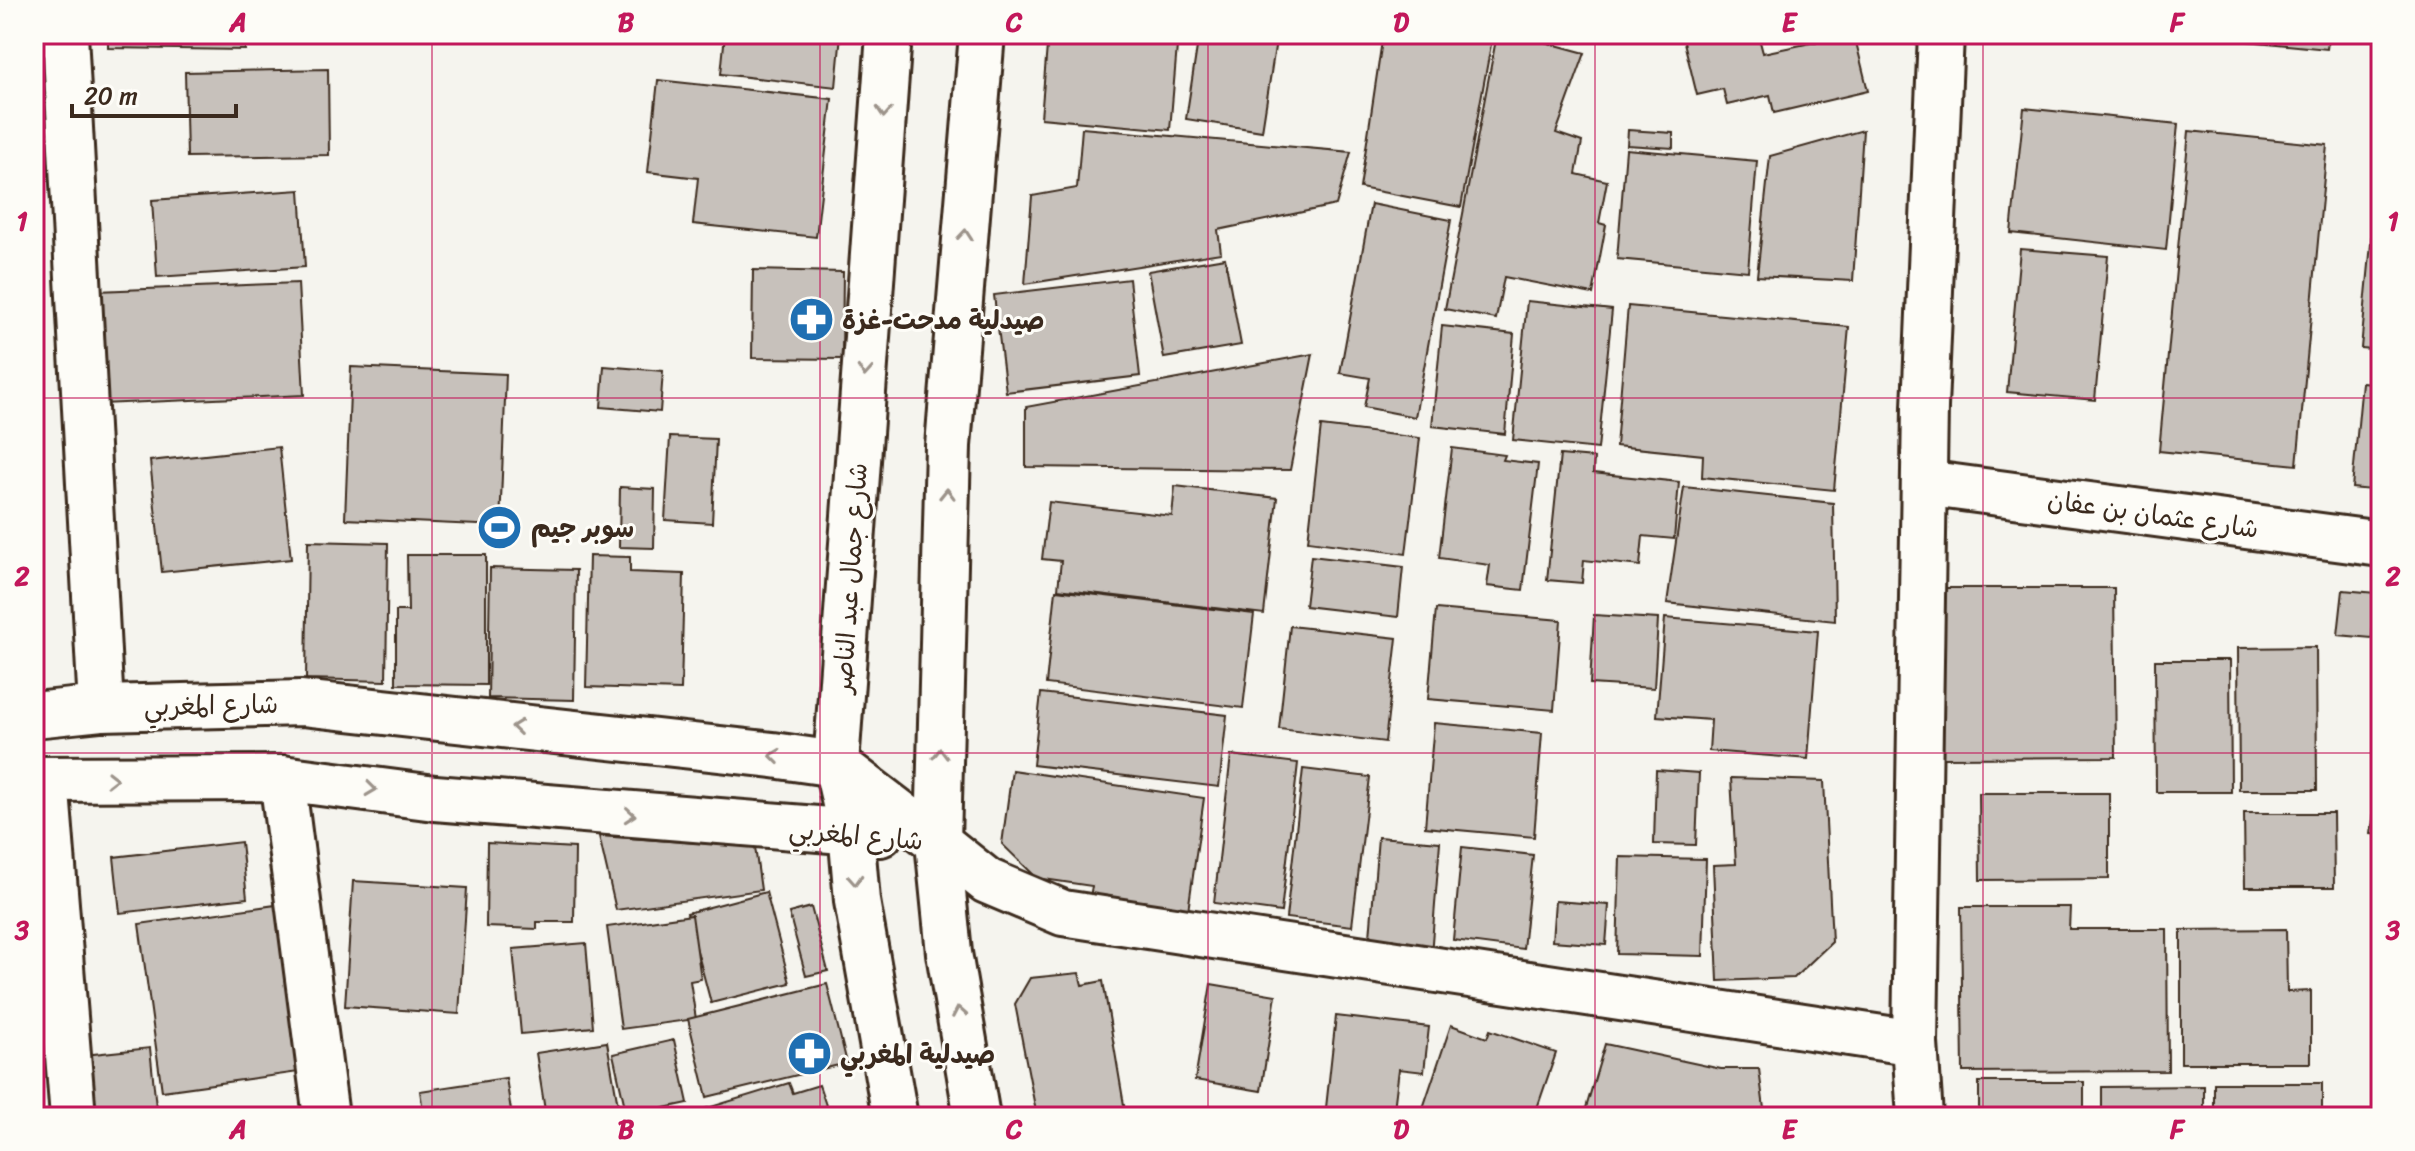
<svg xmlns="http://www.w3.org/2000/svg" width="2415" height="1151" viewBox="0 0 2415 1151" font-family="Sriracha,'Playpen Sans Arabic',sans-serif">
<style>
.building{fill:#c7c1bb;stroke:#3b2a1e;stroke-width:2}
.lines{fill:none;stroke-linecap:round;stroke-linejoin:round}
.street-casing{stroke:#3b2a1e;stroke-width:50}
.secondary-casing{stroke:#3b2a1e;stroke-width:50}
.street{stroke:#fdfcf7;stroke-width:44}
.secondary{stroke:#fdfcf7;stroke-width:44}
.oneway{stroke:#9c938a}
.grid{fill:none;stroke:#c2185b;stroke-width:2;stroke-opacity:0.55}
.labels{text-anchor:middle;stroke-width:6;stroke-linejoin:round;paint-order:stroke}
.poi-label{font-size:26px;font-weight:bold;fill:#3b2a1e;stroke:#fdfcf7;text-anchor:start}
.street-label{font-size:26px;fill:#3b2a1e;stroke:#fdfcf7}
.neatline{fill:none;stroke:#c2185b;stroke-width:3}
.grid-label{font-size:26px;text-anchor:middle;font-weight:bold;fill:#c2185b}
</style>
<rect width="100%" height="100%" fill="#f5f4ee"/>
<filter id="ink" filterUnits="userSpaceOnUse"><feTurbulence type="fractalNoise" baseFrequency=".0125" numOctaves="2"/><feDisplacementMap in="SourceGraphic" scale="16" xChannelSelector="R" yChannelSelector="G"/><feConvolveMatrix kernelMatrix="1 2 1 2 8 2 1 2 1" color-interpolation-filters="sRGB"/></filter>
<g filter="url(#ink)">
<g class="building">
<path d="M108,34H245V50L108,48Z"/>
<path d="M550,34H589L588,41L550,38Z"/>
<path d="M725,34H841L836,87L721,74Z"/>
<path d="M1048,34H1178L1170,130L1041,118Z"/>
<path d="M1199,34H1277L1262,131L1186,119Z"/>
<path d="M1383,34H1493L1461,207L1360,188Z"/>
<path d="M1497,34H1515L1585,53L1556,133L1582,142L1576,174L1607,181L1599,223L1606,225L1593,294L1504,277L1496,319L1445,309Z"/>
<path d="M1682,34H1758L1763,53L1854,34L1868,91L1774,113L1770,95L1727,105L1723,89L1697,95Z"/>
<path d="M2239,34H2329L2327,49L2238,40Z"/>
<path d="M328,69L329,155L187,157L185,72Z"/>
<path d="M658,80L832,99L816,237L693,224L698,178L648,172Z"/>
<path d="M2024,108L2178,124L2166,250L2011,233Z"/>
<path d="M1082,128L1351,152L1336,205L1218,230L1221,253L1025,284L1032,196L1077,188Z"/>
<path d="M1628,130L1673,133V148L1627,145Z"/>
<path d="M1863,130L1853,281L1757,276L1770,156Z"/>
<path d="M2189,131L2327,145L2297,465L2159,451Z"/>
<path d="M1626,149L1757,161L1748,271L1617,259Z"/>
<path d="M300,190L305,267L157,277L152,200Z"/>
<path d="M1371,204L1451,220L1415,417L1364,407L1370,378L1340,373Z"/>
<path d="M2374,212H2381V350L2361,348Z"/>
<path d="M2020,249L2108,256L2095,400L2007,392Z"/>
<path d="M1225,258L1241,345L1164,358L1148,271Z"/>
<path d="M753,270L843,272L842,359L752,358Z"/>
<path d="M1129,279L1140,376L1006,392L994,295Z"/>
<path d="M298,283L304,395L102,404L97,291Z"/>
<path d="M1527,301L1612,310L1598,449L1513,440Z"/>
<path d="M1628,306L1849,327L1834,490L1702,477L1703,455L1616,446Z"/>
<path d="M1442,326L1514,334L1505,434L1432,426Z"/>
<path d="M1313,354L1290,470L1026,467V407Z"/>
<path d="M604,366L663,371L660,412L601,407Z"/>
<path d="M351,367L506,374L500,526L345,519Z"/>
<path d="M2362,382L2381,384V491L2352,488Z"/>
<path d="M1321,426L1420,438L1406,554L1308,541Z"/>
<path d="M670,437L716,439L712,523L665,520Z"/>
<path d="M279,447L291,559L162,572L150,461Z"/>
<path d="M1452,448L1505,455L1503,460L1538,464L1523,590L1487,586L1490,565L1439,558Z"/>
<path d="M1560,455L1594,458L1593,473L1679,482L1674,539L1643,536L1640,566L1584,560L1582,583L1547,580Z"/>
<path d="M1175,486L1277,498L1264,614L1058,589L1061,561L1042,559L1049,502L1172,516Z"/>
<path d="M620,487L655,489L654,548L619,547Z"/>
<path d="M1684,487L1833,503L1835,621L1667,603Z"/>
<path d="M308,541L388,543L386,681L306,679Z"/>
<path d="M407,555H486V685L396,684V611H408Z"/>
<path d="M589,556L630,557V572L684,574L681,690L586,687Z"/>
<path d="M1311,556L1403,567L1398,617L1305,606Z"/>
<path d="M490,568L576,570L574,700L488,698Z"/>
<path d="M1939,588H2114L2116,757L1941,758Z"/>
<path d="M1056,590L1254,614L1243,708L1046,684Z"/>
<path d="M2343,590L2376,593L2372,638L2338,635Z"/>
<path d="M1436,609L1561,620L1554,710L1428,699Z"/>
<path d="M1594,615L1658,619L1654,688L1590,684Z"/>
<path d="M1665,618L1818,631L1808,759L1709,751L1711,720L1657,716Z"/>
<path d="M1290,626L1397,638L1385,742L1279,729Z"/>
<path d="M2316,647L2317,790H2239L2238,648Z"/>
<path d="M2155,660H2230L2231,792H2156Z"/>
<path d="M1041,693L1227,715L1219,787L1033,765Z"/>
<path d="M1434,723L1542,733L1534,837L1425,827Z"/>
<path d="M1231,755L1298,763L1281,912L1214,903Z"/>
<path d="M2381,761V835L2371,834Z"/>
<path d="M1303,769L1370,777L1352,926L1286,918Z"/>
<path d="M1012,770L1204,798L1188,911L1090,897L1092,886L1037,878L1002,844Z"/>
<path d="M1656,770L1699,773L1696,845L1654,844Z"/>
<path d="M1731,778L1824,781L1832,942L1794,978L1718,981L1713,865L1736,864Z"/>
<path d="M1979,793H2109V879L1980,880Z"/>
<path d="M2244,813H2333L2334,887H2245Z"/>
<path d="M599,836L755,847L761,890L616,910Z"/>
<path d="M1378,837L1440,842L1431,955L1369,950Z"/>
<path d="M241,842L247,898L120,913L114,857Z"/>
<path d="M487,843L575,848L574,922H537V929L486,927Z"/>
<path d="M1462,847L1533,855L1523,949L1453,940Z"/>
<path d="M1620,857L1706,859L1703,956L1617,954Z"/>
<path d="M353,881L467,888L459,1014L345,1006Z"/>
<path d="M766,892L790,983L711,1003L687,913Z"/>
<path d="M1555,901L1609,905L1606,945L1552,941Z"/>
<path d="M276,905L299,1072L162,1091L139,924Z"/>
<path d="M811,907L828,971L806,976L789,913Z"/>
<path d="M1961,907H2070L2069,929H2167L2168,1071L1963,1072Z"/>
<path d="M692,915L701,979L690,981L696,1019L621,1029L607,927Z"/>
<path d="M2286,929L2287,992L2311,991V1063H2181V930Z"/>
<path d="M586,943L593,1027L521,1034L513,949Z"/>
<path d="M1079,973L1082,985L1103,981L1125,1111L1139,1109L1141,1117H1037L1015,1004L1030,978Z"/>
<path d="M827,984L847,1063L707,1097L688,1019Z"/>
<path d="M1211,984L1276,995L1261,1091L1195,1080Z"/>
<path d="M1336,1016L1429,1027L1424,1072L1399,1069L1393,1117H1325Z"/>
<path d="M1451,1025L1487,1038L1490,1030L1556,1053L1534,1117H1420Z"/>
<path d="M674,1040L688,1103L627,1116L613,1054Z"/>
<path d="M607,1042L620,1117H546L536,1053Z"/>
<path d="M1605,1044L1721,1069H1759L1765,1117H1603L1586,1108Z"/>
<path d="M150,1048L157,1117H91L84,1055Z"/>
<path d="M506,1078L512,1117H424L420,1091Z"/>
<rect x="1979" y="1082" width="105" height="35"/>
<path d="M789,1083L793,1093L819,1085L830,1117L685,1115Z"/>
<rect x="2214" y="1083" width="108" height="34"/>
<path d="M2204,1086V1117H2102V1087Z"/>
</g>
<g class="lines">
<defs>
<g id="street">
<path d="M65,34L101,708"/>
<path d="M1924,483L2381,544"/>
<path d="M282,778L326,1117"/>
<path d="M46,779L73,1117"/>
<path d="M938,842L987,881L1063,913L1915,1043"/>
<path d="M1920,1117L1915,1043L1925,407L1941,34"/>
</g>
<g id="secondary">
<path d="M889,34L836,764L851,830L857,901L895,1117"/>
<path d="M34,715L101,708L302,703L773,755L836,764L938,842"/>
<path d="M34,779L282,778L435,798L880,834"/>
<path d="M977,1117L949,953L938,842L948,446L982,34"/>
</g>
</defs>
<use href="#street" class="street-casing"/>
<use href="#secondary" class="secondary-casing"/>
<use href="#street" class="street"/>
<use href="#secondary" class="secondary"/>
</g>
<defs><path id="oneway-chevron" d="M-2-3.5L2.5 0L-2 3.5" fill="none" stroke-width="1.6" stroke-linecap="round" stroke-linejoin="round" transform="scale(2)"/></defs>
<g class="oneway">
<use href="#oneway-chevron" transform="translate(884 112) rotate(94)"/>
<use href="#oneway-chevron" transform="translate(965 235) rotate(-85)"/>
<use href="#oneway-chevron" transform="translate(865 371) rotate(94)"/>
<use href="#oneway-chevron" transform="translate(947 494) rotate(-89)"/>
<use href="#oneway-chevron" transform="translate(517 727) rotate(-174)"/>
<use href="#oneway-chevron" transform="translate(940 754) rotate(-89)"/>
<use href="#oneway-chevron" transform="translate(775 756) rotate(-173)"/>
<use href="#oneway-chevron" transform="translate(112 779)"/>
<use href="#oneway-chevron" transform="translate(371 789) rotate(7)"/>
<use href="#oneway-chevron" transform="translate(630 815) rotate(5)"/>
<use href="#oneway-chevron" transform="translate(855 880) rotate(86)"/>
<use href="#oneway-chevron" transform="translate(959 1012) rotate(-100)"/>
</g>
</g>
<path class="grid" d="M432,34V1117M820,34V1117M1208,34V1117M1595,34V1117M1983,34V1117M34,398H2381M34,753H2381"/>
<defs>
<symbol id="pharmacy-disc" viewBox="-11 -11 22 22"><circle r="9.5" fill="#1f6fb2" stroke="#fdfcf7"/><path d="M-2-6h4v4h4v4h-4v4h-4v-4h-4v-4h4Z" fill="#fff"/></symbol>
<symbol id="stadium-disc" viewBox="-11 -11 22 22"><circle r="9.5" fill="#1f6fb2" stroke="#fdfcf7"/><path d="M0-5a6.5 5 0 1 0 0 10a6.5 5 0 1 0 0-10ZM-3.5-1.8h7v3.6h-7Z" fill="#fff"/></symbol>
</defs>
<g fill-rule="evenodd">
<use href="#pharmacy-disc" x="786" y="294" width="51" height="51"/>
<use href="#stadium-disc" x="474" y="502" width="51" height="51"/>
<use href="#pharmacy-disc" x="784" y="1028" width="51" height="51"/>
</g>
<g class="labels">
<g class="poi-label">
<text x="842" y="329">صيدلية مدحت-غزة</text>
<text x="531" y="537">سوبر جيم</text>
<text x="840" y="1063">صيدلية المغربي</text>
</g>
<g class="street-label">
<text transform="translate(2153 514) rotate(8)" y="9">شارع عثمان بن عفان</text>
<text transform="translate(850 578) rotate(-86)" y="9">شارع جمال عبد الناصر</text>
<text transform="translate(211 705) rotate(-1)" y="9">شارع المغربي</text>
<text transform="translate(856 835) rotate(5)" y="9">شارع المغربي</text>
</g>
</g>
<rect width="2415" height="1151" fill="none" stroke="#fdfcf7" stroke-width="88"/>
<path d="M72 104v12h164v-12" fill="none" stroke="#3b2a1e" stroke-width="4"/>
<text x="84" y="104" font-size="24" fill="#3b2a1e" stroke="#fdfcf7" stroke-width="6" paint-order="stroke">20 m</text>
<rect x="44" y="44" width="2327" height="1063" class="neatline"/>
<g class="grid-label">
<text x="238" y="31">A</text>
<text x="626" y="31">B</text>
<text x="1014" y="31">C</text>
<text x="1401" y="31">D</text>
<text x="1789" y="31">E</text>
<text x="2177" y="31">F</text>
<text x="22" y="230">1</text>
<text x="2393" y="230">1</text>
<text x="22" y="585">2</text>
<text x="2393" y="585">2</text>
<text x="22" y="939">3</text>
<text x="2393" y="939">3</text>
<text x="238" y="1138">A</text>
<text x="626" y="1138">B</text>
<text x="1014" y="1138">C</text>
<text x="1401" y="1138">D</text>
<text x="1789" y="1138">E</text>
<text x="2177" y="1138">F</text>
</g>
</svg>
